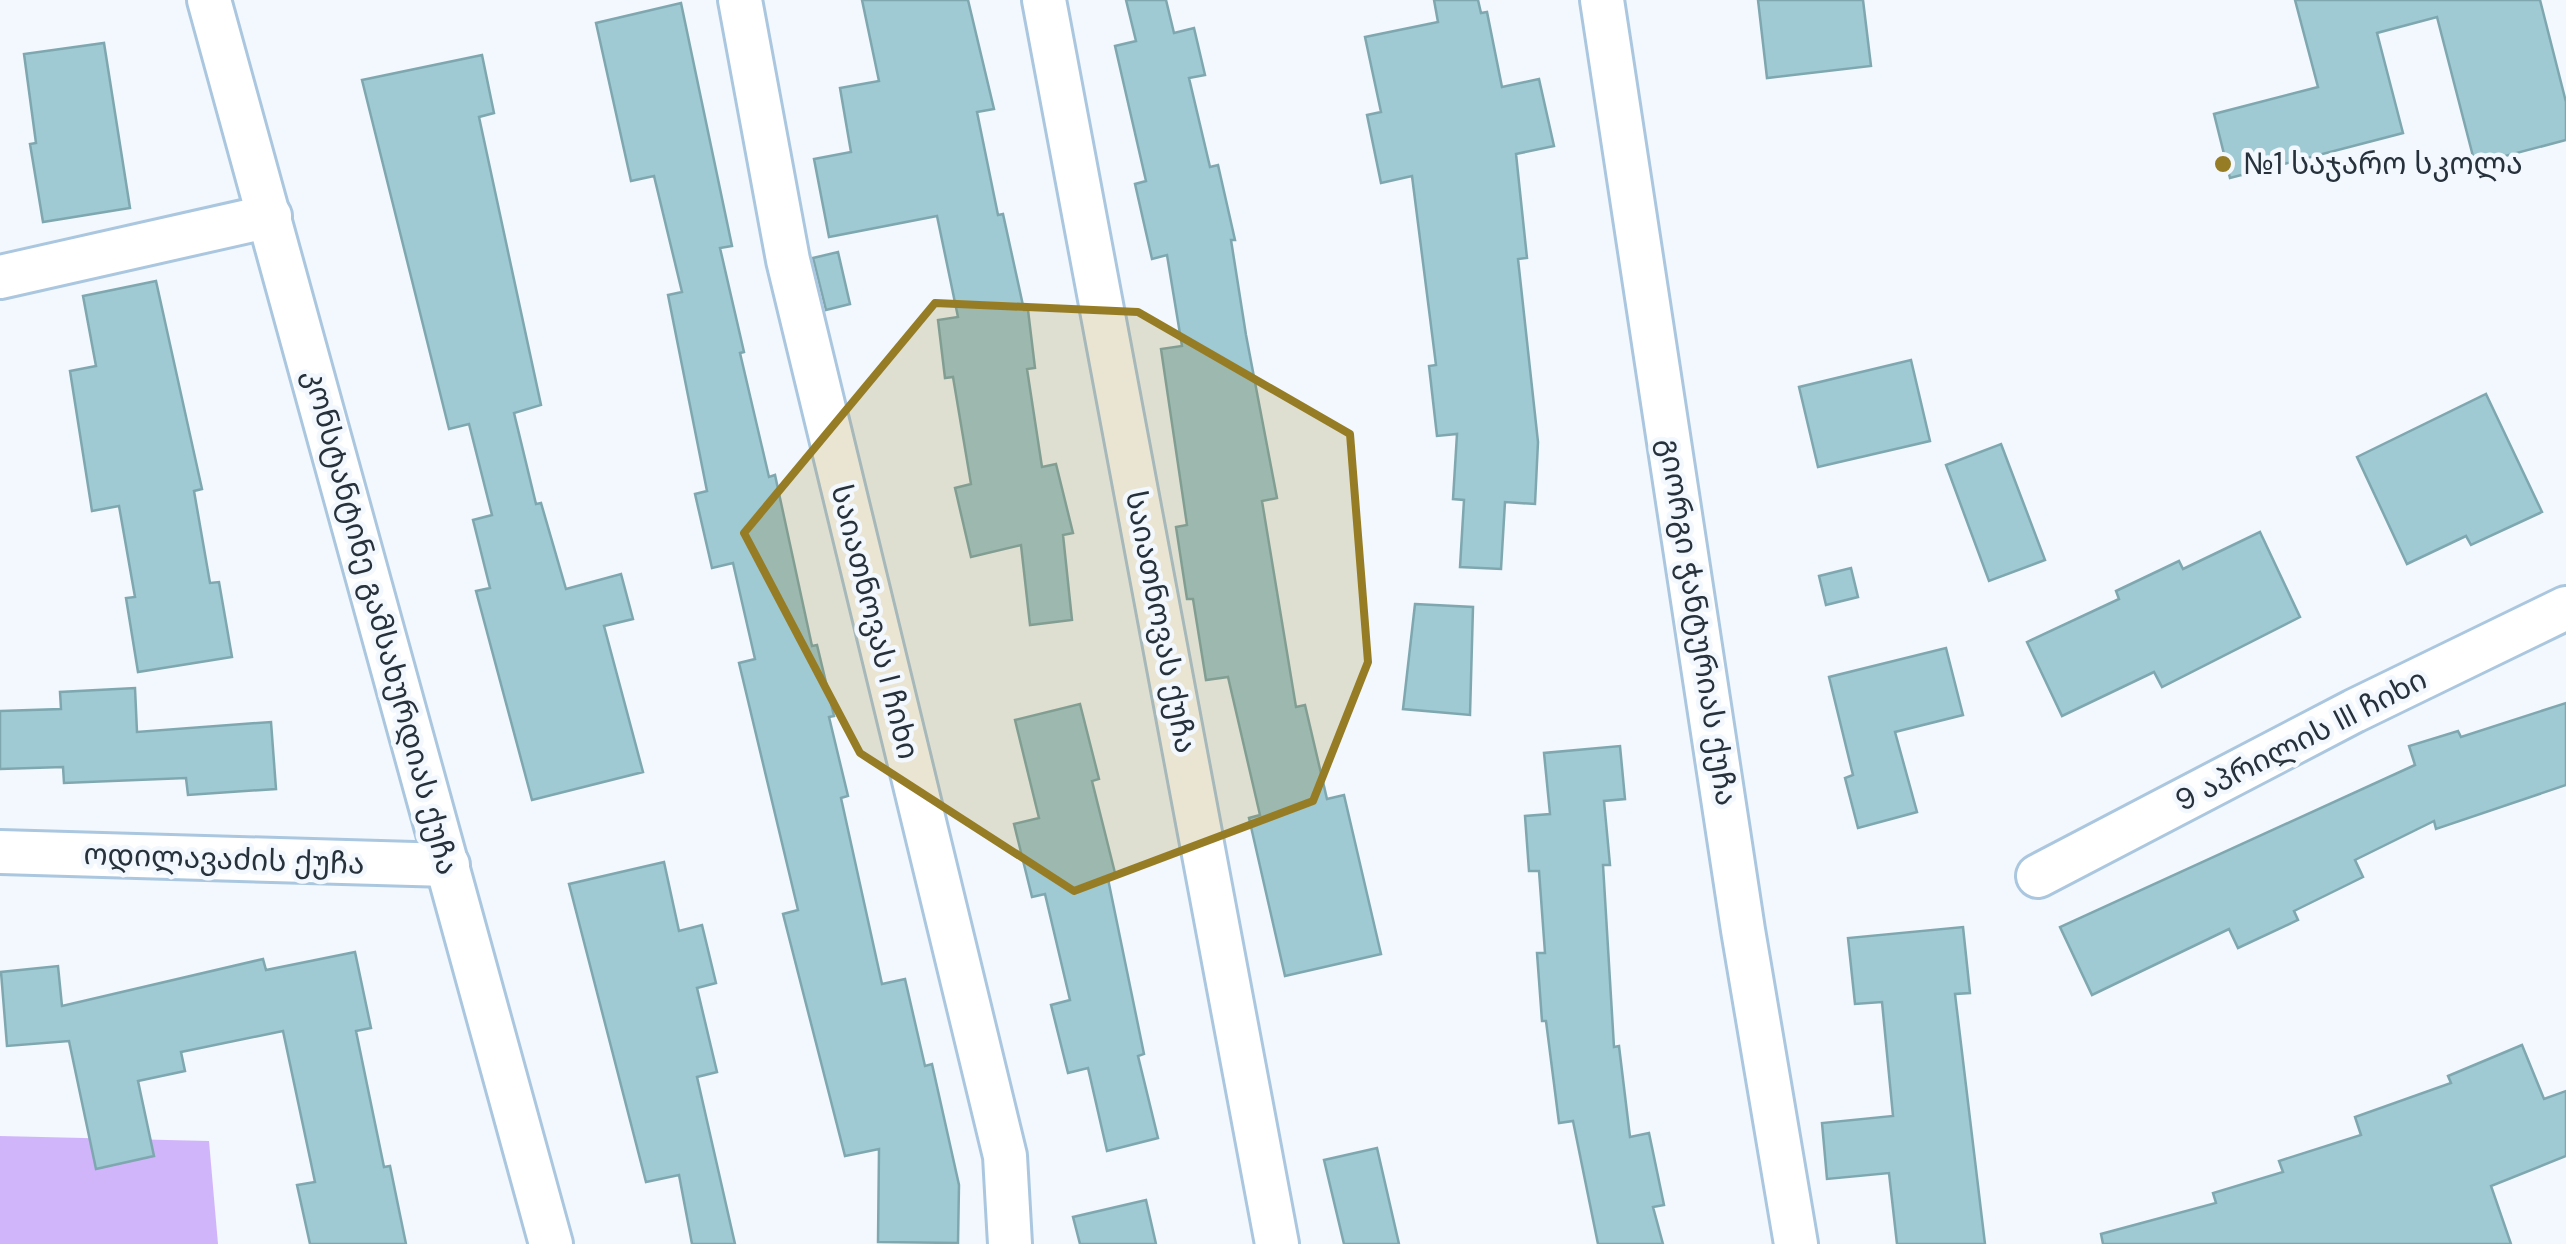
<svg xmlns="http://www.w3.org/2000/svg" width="2566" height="1244" viewBox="0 0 2566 1244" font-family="'DM Sans','Noto Sans Georgian',sans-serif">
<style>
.green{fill:#d1b5fa}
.building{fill:#9fc9d3;stroke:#7ea7b0;stroke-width:2.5}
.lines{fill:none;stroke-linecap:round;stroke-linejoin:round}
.minor-casing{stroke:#aac7df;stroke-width:48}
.minor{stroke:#fff;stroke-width:42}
.marked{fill:#967d25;fill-opacity:0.2;stroke:#967d25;stroke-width:8;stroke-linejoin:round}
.poi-dot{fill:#967d25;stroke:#f2f8fd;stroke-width:4}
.labels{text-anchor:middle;stroke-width:9;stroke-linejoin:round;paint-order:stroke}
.poi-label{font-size:30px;fill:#26313b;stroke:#f2f8fd;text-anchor:start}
.street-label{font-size:30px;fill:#26313b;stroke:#f2f8fd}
</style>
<rect width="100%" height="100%" fill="#f2f8fd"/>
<path class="green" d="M0,1136L209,1141L218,1244H0Z"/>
<g class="building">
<path d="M862,0H968L994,109L977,112L998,215L1003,214L1024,310H1028L1035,368L1027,369L1042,467L1056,464L1073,533L1063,535L1072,620L1030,625L1021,545L971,557L955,488L971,484L953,377L945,378L938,320L958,317L937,216L829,237L814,159L851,152L840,88L879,81Z"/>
<path d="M1126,0H1166L1174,33L1194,28L1205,75L1189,78L1210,167L1218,165L1235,240H1231L1246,335L1277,498L1262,501L1296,707L1305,705L1327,799L1344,795L1381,954L1285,976L1249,818L1260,815L1228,677L1206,680L1193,599H1187L1176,527L1187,525L1161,349L1182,346L1167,255L1152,259L1135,184L1146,181L1115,46L1136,41Z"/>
<path d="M1434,0H1478L1481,13L1487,12L1502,87L1539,79L1554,146L1516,154L1527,258L1518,259L1538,442L1535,504L1505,502L1501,569L1460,567L1464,500L1453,499L1457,434L1437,436L1429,366L1436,365L1412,176L1381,183L1367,115L1381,112L1365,37L1438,22Z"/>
<path d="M1758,0H1863L1871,66L1767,78Z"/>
<path d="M2295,0H2540L2566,102V140L2475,164L2437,17L2377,33L2403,133L2230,178L2214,114L2318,87Z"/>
<path d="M681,3L732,246L720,248L744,352L740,353L769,477L775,475L812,646L817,645L834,716L829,717L848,796L841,798L882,984L905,979L925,1066L932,1064L959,1185L958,1243L878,1242L879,1149L845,1156L783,914L798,910L739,663L755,659L733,563L712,568L695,494L707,491L668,295L682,292L654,176L631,181L596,23Z"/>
<path d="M104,43L130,208L43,222L30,144L36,143L24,54Z"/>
<path d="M482,55L494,113L479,117L541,405L514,413L536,504L541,503L566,589L621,574L633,619L604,626L643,772L532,800L476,591L490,588L473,520L492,515L469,424L449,429L362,80Z"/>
<path d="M838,252L850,304L826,310L813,258Z"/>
<path d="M156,281L202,489L194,491L210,583L219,582L232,657L138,672L126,598L135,597L119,506L92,511L70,371L96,366L83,296Z"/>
<path d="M1911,360L1930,441L1818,467L1799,387Z"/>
<path d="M2486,394L2542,512L2471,545L2466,536L2407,564L2357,457Z"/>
<path d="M2001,444L2045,560L1989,581L1946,465Z"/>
<path d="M2260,532L2300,617L2162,687L2154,672L2062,716L2027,642L2119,599L2116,591L2179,561L2183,569Z"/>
<path d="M1851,568L1858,597L1826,605L1819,576Z"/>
<path d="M1415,604L1473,607L1470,715L1403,709Z"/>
<path d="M1946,648L1963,715L1895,732L1917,812L1858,828L1845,778L1853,775L1829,677Z"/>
<path d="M135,688L137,732L271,722L276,789L188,795L186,778L64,783L63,767L0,769V711L61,709L60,692Z"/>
<path d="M2566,703V785L2436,829L2434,821L2355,860L2363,877L2294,911L2298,920L2238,948L2229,929L2092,995L2060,927L2415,765L2409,746L2458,731L2461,737Z"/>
<path d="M1080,704L1099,779L1092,781L1116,877L1108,879L1144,1054L1138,1056L1158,1138L1107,1151L1088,1068L1068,1073L1051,1005L1070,1000L1045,894L1032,897L1014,824L1039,818L1015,720Z"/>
<path d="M1620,746L1625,799L1604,801L1610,865H1603L1614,1047L1619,1046L1630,1137L1649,1133L1664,1205L1653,1207L1663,1244H1598L1573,1121L1559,1123L1546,1021H1542L1537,953H1545L1539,871H1529L1525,816L1550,814L1544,753Z"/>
<path d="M664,862L679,931L702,925L716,983L697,988L717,1072L697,1077L735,1244H692L679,1175L646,1182L569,884Z"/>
<path d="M1963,927L1970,993L1955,994L1985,1244H1897L1889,1173L1827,1179L1822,1123L1893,1116L1882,1002L1855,1004L1848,938Z"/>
<path d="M355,952L371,1028L356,1031L384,1167L390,1166L406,1244H310L297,1185L315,1182L283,1031L181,1052L185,1071L138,1081L154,1156L96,1169L69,1041L7,1046L1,972L58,966L62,1006L263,959L266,970Z"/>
<path d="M2522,1045L2544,1099L2566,1091V1156L2491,1186L2511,1244H2103L2101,1234L2216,1203L2213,1193L2283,1172L2279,1161L2361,1135L2355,1117L2451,1083L2448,1076Z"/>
<path d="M1377,1148L1399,1244H1344L1324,1160Z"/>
<path d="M1146,1200L1156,1244H1080L1073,1217Z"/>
</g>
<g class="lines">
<defs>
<g id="minor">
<path d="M209,0L551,1244"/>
<path d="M740,0L788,260L1005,1156L1010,1244"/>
<path d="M1044,0L1277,1244"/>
<path d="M1602,0L1743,930L1796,1244"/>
<path d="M0,277L270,216"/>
<path d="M0,852L448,865"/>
<path d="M2038,876L2354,711L2566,608"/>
</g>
</defs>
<use href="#minor" class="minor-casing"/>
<use href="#minor" class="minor"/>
</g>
<path class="marked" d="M935,303L1138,312L1350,434L1368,662L1313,801L1074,891L860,753L744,533Z"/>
<circle class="poi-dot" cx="2223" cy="164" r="10"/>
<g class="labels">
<g class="poi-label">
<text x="2243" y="174">№1 საჯარო სკოლა</text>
</g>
<g class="street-label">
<text transform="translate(381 622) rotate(75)" y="10">კონსტანტინე გამსახურდიას ქუჩა</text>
<text transform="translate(875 622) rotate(76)" y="10">საიათნოვას I ჩიხი</text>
<text transform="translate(1161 622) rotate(79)" y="10">საიათნოვას ქუჩა</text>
<text transform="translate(1698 622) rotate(81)" y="10">გიორგი ჭანტურიას ქუჩა</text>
<text transform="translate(2301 740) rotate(-27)" y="10">9 აპრილის III ჩიხი</text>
<text transform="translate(224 859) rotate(2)" y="10">ოდილავაძის ქუჩა</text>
</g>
</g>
</svg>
